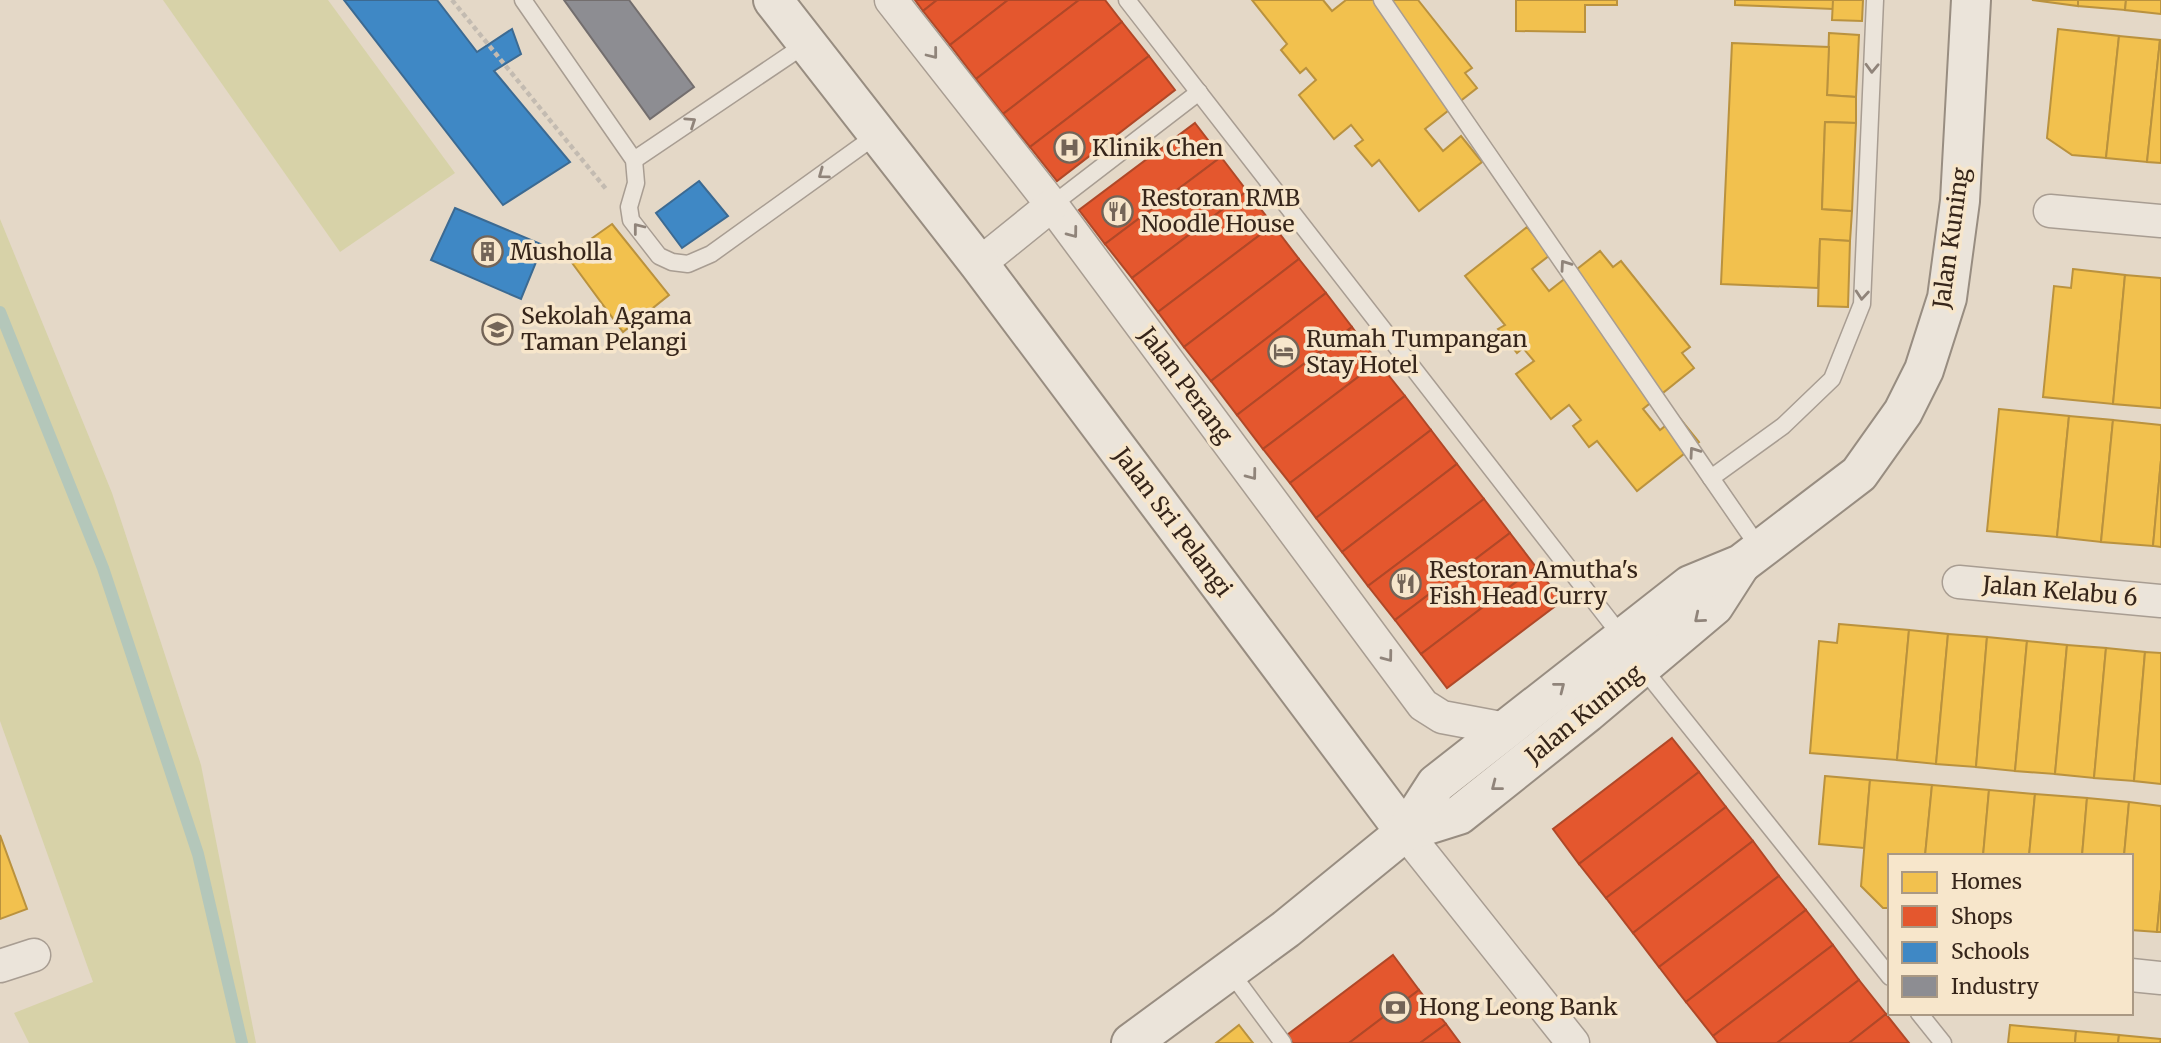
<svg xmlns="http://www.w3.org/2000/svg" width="2161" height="1043" viewBox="0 0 2161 1043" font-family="Merriweather,serif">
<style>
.green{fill:#d7d2a8}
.homes{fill:#f2c14e;stroke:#ba923e;stroke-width:2}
.shops{fill:#e4572e;stroke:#b04828;stroke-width:2}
.schools{fill:#3f88c5;stroke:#3c6a92;stroke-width:2}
.industry{fill:#8d8d92;stroke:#736e6e;stroke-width:2}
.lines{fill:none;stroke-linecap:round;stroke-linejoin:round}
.stream{stroke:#b4c7ba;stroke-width:12}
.lane-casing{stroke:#a89d92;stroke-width:19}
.street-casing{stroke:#a89d92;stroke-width:35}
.secondary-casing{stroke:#988d81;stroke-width:42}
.path{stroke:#c3bbb1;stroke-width:4.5;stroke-dasharray:5 3.5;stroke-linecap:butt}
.lane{stroke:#ebe4da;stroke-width:16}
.street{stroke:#ebe4da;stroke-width:32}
.secondary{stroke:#ebe4da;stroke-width:38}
.oneway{stroke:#90847a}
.labels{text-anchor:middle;stroke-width:7;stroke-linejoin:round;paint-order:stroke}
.poi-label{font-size:23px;fill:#36251a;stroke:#f7e6cb;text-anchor:start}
.street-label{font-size:23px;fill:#36251a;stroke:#f7e6cb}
</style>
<rect width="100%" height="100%" fill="#e4d8c7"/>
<g class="green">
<path d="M163,0H328L455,173L340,252Z"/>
<path d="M0,219L112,493L201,765L256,1043H29L14,1013L93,982L0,721Z"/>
</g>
<g class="homes">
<path d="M1252,0H1323L1332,11L1346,0H1418L1472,68L1465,73L1477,88L1425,129L1443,151L1461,136L1482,162L1419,211L1379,160L1372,166L1355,146L1363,140L1351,125L1334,139L1299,95L1316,80L1306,68L1300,73L1281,50L1287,44Z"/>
<path d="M1516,0H1617V5H1585V32L1516,31Z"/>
<path d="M1735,0H1833V9L1735,5Z"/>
<path d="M1833,0H1863L1862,21L1832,20Z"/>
<path d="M2032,0H2078V6Z"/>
<path d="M2078,0H2126L2125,10L2078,6Z"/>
<path d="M2126,0H2161V14L2125,10Z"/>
<path d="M2058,29L2119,36L2106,158L2072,155L2047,138Z"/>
<path d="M1829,33L1859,35L1856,97L1827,95Z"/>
<path d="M2119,36L2160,40L2147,162L2106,158Z"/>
<path d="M2160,40H2161V163L2147,162Z"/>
<path d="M1732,43L1829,47L1827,95L1856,97V123L1825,122L1822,209L1852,211L1850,241L1820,239L1818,288L1721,284Z"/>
<path d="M1825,122L1856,123L1852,211L1822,209Z"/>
<path d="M612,224L669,295L623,332L567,256Z"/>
<path d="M1527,227L1550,255L1532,269L1549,291L1600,251L1613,267L1621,261L1690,347L1682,353L1694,368L1643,409L1660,430L1678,416L1699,442L1637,491L1597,441L1589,447L1573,426L1581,420L1569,405L1551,419L1516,374L1534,361L1523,348L1517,353L1498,329L1505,325L1465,276Z"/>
<path d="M1820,239L1850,241L1848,307L1818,306Z"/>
<path d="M2073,269L2125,275L2113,404L2043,397L2054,286L2071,288Z"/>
<path d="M2125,275L2161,278V408L2113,404Z"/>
<path d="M1999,409L2069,416L2057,537L1987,531Z"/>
<path d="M2069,416L2113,420L2101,542L2057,537Z"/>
<path d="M2113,420L2161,425V460L2153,546L2101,542Z"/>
<path d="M2161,460V547L2153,546Z"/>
<path d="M1839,624L1909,630L1897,760L1810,753L1819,641L1837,643Z"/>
<path d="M1909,630L1948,634L1936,764L1897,760Z"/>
<path d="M1948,634L1987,637L1976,767L1936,764Z"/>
<path d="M1987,637L2027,641L2015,771L1976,767Z"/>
<path d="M2027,641L2067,645L2055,774L2015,771Z"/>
<path d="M2067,645L2106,648L2094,778L2055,774Z"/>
<path d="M2106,648L2145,652L2134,781L2094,778Z"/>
<path d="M2145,652L2161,653V784L2134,781Z"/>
<path d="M1825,776L1870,780L1864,848L1819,844Z"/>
<path d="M1870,780L1932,785L1925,856H1890V908H1883L1861,886Z"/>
<path d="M1932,785L1989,790L1983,856H1925Z"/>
<path d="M1989,790L2035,794L2029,856H1983Z"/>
<path d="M2035,794L2087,798L2082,856H2029Z"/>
<path d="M2087,798L2129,802L2124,856H2082Z"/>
<path d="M2129,802L2161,806V889L2157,932L2131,930V856H2124Z"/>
<path d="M0,835L27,909L0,919Z"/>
<path d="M2161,889V932H2157Z"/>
<path d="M1239,1025L1253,1043H1216Z"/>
<path d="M2010,1025L2076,1031L2075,1043H2008Z"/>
<path d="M2076,1031L2119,1035L2118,1043H2075Z"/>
<path d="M2119,1035L2161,1039L2160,1043H2118Z"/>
</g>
<g class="shops">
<path d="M915,0H937L923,11Z"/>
<path d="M937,0H1008L950,45L923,11Z"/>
<path d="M1008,0H1079L976,79L950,45Z"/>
<path d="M1079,0H1105L1122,22L1003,114L976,79Z"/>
<path d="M1122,22L1149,56L1030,147L1003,114Z"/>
<path d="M1149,56L1175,90L1057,181L1030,147Z"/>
<path d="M1195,123L1221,157L1105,244L1079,210Z"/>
<path d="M1221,157L1247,191L1132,278L1105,244Z"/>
<path d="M1247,191L1273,225L1158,312L1132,278Z"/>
<path d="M1273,225L1299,259L1184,347L1158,312Z"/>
<path d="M1299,259L1326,293L1211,381L1184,347Z"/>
<path d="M1326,293L1352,327L1237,415L1211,381Z"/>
<path d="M1352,327L1378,362L1263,449L1237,415Z"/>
<path d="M1378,362L1405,396L1290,483L1263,449Z"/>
<path d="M1405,396L1431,430L1316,518L1290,483Z"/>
<path d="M1431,430L1457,464L1342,552L1316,518Z"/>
<path d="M1457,464L1484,499L1368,586L1342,552Z"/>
<path d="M1484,499L1510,533L1395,620L1368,586Z"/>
<path d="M1510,533L1536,567L1421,654L1395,620Z"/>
<path d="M1536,567L1562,601L1447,688L1421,654Z"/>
<path d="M1672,738L1699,772L1579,864L1553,829Z"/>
<path d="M1699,772L1726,807L1606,898L1579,864Z"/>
<path d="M1726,807L1753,841L1633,933L1606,898Z"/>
<path d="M1753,841L1779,876L1659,967L1633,933Z"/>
<path d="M1779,876L1806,910L1686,1002L1659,967Z"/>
<path d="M1806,910L1833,945L1713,1036L1686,1002Z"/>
<path d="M1833,945L1859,980L1777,1043H1718L1713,1036Z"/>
<path d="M1393,955L1419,990L1349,1043H1293L1287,1035Z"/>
<path d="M1859,980L1886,1014L1849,1043H1777Z"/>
<path d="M1419,990L1446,1024L1420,1043H1349Z"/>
<path d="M1886,1014L1909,1043H1849Z"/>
<path d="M1446,1024L1460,1043H1420Z"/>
</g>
<g class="schools">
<path d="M344,0H437L477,52L512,29L521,54L494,71L570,162L503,205Z"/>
<path d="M699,181L728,216L682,248L656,213Z"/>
<path d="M455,208L543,245L521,299L431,260Z"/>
</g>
<path class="industry" d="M564,0H629L694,87L650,119Z"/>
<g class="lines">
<path class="stream" d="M0,312L103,568L198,854L242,1043"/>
<defs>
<g id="lane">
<path d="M523,0L634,160L636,183L629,207L631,220L659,256L672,262L688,264L711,254L878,134"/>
<path d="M1127,0L1623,638"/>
<path d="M1382,0L1711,478L1783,426L1832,379L1862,304L1875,0"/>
<path d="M634,160L806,44"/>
<path d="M1052,205L1199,92"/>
<path d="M1711,478L1760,549"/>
<path d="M1642,667L1890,977"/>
<path d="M1229,970L1283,1043"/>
<path d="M1919,1013L1943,1043"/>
</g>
<g id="street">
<path d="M891,0L1052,205L1423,705L1442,717L1506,729"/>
<path d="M2050,211L2161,221"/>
<path d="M979,264L1052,205"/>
<path d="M1959,582L2161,601"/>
<path d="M1405,832L1573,1043"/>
<path d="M0,966L34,955"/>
<path d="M2131,975L2161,978"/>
</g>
<g id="secondary">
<path d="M773,0L979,264L1405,832"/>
<path d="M1405,832L1459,815L1587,713L1714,606L1741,564"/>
<path d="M1131,1043L1286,929L1405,832L1436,784L1690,585L1741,564L1859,474L1903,412L1924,370L1947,298L1960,201L1971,0"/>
</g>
</defs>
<use href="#lane" class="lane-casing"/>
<use href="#street" class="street-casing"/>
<use href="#secondary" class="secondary-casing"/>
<path class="path" d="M452,0L606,189"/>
<use href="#lane" class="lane"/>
<use href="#street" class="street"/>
<use href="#secondary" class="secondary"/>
</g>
<defs><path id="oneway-chevron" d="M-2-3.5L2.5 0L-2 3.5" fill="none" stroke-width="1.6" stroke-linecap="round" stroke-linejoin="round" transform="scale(1.75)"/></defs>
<g class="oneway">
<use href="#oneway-chevron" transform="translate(933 54) rotate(52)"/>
<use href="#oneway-chevron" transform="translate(1872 68) rotate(92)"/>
<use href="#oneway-chevron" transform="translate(691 122) rotate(-34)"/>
<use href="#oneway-chevron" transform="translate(823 174) rotate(144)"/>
<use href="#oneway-chevron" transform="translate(638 228) rotate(-128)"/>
<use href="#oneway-chevron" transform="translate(1073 233) rotate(53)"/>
<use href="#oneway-chevron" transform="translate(1565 265) rotate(-125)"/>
<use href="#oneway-chevron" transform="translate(1862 295) rotate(95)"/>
<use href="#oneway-chevron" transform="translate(1694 452) rotate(-125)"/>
<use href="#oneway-chevron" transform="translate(1252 475) rotate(53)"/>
<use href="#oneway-chevron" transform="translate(1699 618) rotate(140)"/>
<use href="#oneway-chevron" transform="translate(1388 657) rotate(53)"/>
<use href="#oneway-chevron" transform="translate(1560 687) rotate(-38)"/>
<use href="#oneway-chevron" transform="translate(1496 786) rotate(142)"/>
</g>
<defs>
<symbol id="hospital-ring" viewBox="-11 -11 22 22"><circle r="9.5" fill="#f7e6cb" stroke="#736457" stroke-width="1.5"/><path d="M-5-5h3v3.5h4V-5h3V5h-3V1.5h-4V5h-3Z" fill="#736457"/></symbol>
<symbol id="restaurant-ring" viewBox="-11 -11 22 22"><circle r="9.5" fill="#f7e6cb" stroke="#736457" stroke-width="1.5"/><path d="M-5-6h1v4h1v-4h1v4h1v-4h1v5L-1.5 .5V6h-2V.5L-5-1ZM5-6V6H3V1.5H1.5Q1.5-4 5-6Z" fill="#736457"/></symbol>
<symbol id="building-ring" viewBox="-11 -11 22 22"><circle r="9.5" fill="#f7e6cb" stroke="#736457" stroke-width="1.5"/><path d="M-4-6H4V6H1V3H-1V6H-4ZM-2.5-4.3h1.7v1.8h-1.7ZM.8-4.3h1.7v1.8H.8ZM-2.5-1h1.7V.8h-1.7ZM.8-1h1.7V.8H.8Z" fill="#736457"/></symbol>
<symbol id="school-ring" viewBox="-11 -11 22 22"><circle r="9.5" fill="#f7e6cb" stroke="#736457" stroke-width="1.5"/><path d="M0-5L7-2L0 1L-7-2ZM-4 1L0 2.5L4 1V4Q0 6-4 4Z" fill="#736457"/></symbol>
<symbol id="hotel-ring" viewBox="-11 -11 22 22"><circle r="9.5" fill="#f7e6cb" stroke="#736457" stroke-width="1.5"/><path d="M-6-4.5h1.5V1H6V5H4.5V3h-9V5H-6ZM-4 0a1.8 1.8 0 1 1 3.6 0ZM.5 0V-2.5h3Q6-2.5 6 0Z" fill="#736457"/></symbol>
<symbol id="bank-ring" viewBox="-11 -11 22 22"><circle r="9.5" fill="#f7e6cb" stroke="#736457" stroke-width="1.5"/><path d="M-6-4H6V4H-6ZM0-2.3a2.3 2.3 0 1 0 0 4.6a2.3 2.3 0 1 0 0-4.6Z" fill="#736457"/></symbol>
</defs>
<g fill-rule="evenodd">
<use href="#hospital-ring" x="1052" y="130" width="35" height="35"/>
<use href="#restaurant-ring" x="1100" y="194" width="35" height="35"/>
<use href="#building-ring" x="470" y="234" width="35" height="35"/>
<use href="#school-ring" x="480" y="312" width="35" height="35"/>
<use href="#hotel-ring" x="1266" y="334" width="35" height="35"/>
<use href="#restaurant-ring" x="1388" y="566" width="35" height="35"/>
<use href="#bank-ring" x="1378" y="990" width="35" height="35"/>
</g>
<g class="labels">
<g class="poi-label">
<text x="1092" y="156">Klinik Chen</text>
<text x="1141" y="206">Restoran RMB<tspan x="1141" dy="26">Noodle House</tspan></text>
<text x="510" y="260">Musholla</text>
<text x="521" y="324">Sekolah Agama<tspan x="521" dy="26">Taman Pelangi</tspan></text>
<text x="1306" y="347">Rumah Tumpangan<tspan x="1306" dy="26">Stay Hotel</tspan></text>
<text x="1429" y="578">Restoran Amutha's<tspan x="1429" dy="26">Fish Head Curry</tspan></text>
<text x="1419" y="1015">Hong Leong Bank</text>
</g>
<g class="street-label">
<text transform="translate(1951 238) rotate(-82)" y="8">Jalan Kuning</text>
<text transform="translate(1186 385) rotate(53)" y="8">Jalan Perang</text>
<text transform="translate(1173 522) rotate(53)" y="8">Jalan Sri Pelangi</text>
<text transform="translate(2060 591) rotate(5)" y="8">Jalan Kelabu 6</text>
<text transform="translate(1584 714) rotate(-39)" y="8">Jalan Kuning</text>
</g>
</g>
<rect x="1888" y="854" width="245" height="161" fill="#f7e6cb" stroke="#aa9984" stroke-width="2"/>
<rect x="1902" y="872" width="35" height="21" fill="#f2c14e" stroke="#aa9984" stroke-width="2"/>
<text x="1951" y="889" font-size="21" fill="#36251a">Homes</text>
<rect x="1902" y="906" width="35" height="21" fill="#e4572e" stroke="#aa9984" stroke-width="2"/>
<text x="1951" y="924" font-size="21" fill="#36251a">Shops</text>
<rect x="1902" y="942" width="35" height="21" fill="#3f88c5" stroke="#aa9984" stroke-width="2"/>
<text x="1951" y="959" font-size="21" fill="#36251a">Schools</text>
<rect x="1902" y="976" width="35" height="21" fill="#8d8d92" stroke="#aa9984" stroke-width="2"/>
<text x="1951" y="994" font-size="21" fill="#36251a">Industry</text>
</svg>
